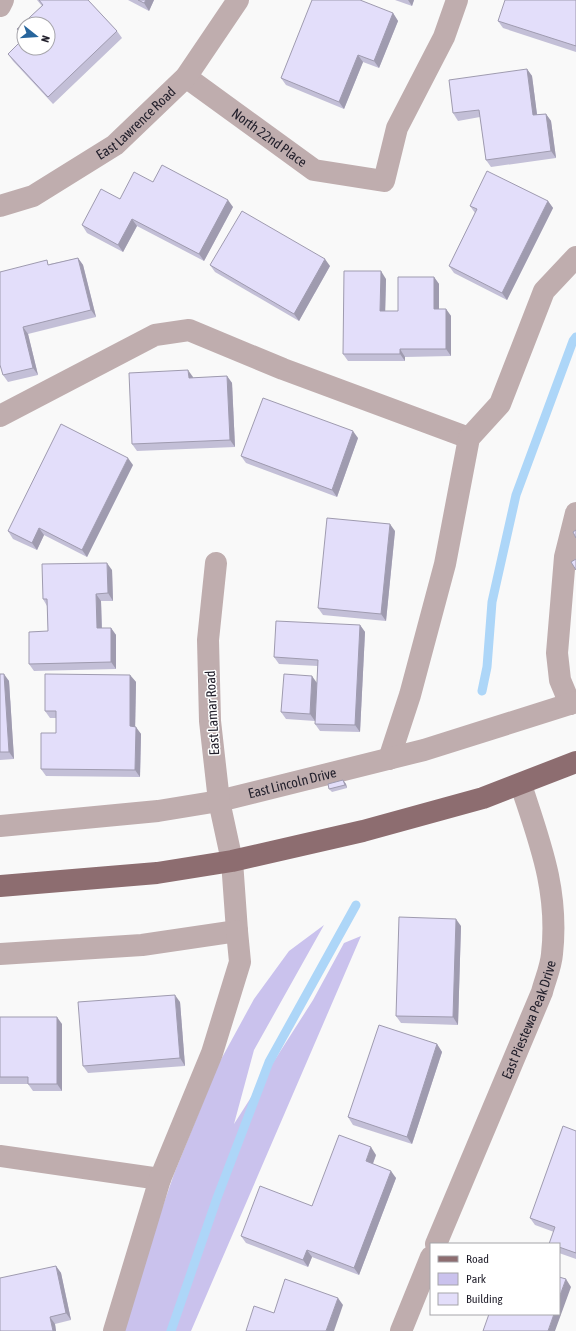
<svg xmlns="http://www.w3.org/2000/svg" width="576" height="1331" viewBox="0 0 576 1331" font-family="'Asap Condensed',sans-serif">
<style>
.green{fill:#cac2ed}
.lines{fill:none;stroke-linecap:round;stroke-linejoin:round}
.stream{stroke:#add6f8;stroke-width:9}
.minor{stroke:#bfadae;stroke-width:22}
.major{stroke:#8d6d70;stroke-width:22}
.wall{fill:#c3bfd7}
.shaded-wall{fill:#9f9baf}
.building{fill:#e3defa;stroke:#9f9baf}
.labels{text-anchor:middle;stroke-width:3;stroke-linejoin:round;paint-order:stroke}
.street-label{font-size:14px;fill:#211f2b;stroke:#fff}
</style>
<rect width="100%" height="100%" fill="#f9f9f9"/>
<path class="green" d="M324,925L254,1050L234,1124L313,1000L344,943L361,936L191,1331H123L131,1298L174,1174L218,1065L254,999L289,951Z"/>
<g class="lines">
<g class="stream">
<path d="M482,691L487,667L492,602L516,495L573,341L576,337"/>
<path d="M171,1331L217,1198L269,1062L356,905"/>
</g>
<g class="minor">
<path d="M0,6L3,0"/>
<path id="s1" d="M186,77L314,170L384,181L397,128L444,37L457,0"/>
<path id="s2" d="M0,206L33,196L115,145L186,77L238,0"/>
<path d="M0,416L155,335L189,330L283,369L469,438"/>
<path d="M570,704L560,680L557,653L565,557L576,513"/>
<path d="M389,759L410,695L445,564L469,438L500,404L544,291L576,257"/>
<path id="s3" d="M0,826L158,811L219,801L424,750L576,702"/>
<path d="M0,954L142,945L237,931L232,861L219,801L210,721L208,640L216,563"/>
<path d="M0,1156L160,1179"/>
<path id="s4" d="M436,1244L542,992C545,980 551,967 552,954C559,891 540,843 521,785"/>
<path d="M114,1331L160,1179L212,1053L240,962L237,931"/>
<path d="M401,1331L431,1257"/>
</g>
<path class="major" d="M0,886L157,873L232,861L363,831L483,798L576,762"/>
</g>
<g class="wall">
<path d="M37,0H88L117,31L122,38L53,104L13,61L8,54L48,48L24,24V38L17,29L42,6Z"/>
<path d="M128,0H154L149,11Z"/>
<path d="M395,0H414L412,6Z"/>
<path d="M576,0V52L503,28L498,21Z"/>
<path d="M393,13L398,21L379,68L363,62L344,109L286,85L281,78Z"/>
<path d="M527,69L532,76L537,115L546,114L551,121L556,158L491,167L486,160L480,117L458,121L453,113Z"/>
<path d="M153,182L233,207L204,261L137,226L123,252L87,233L82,225L120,199Z"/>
<path d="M548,201L553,208L507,300L454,273L449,266L475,213L470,206Z"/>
<path d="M78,258L83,265L96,317L28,334L38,375L8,382L3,375L0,365L50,264Z"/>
<path d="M210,265L330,266L299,321L215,272Z"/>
<path d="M434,277L439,284V309H446L451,316V356L405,357V361H348L343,354L386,279L385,311H398Z"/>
<path d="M227,376L232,383L235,447L137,451L132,444L193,377V378Z"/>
<path d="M358,438L337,497L246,463L241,456Z"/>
<path d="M133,465L87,557L44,535L37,550L13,539L8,531Z"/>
<path d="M395,531L386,621L323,615L318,608Z"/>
<path d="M112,570L113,601H101L102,628H111L116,635V669L34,671L29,664L48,631L47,606L43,599Z"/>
<path d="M360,625L365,632L360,732L320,731L315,724V721L286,719L281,712L317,683L318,666L279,664L274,657Z"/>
<path d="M0,674L9,681L14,759L0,760Z"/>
<path d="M130,675L136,682L135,727L141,734L140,777L46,776L41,769L56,733V718H50L45,711Z"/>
<path d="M343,780L346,784L347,788L332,792L329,789Z"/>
<path d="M461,926L458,1025L401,1023L396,1016Z"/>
<path d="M180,1002L185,1066L88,1073L83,1066Z"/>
<path d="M0,1017L62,1024V1091H33L28,1084H0Z"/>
<path d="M437,1044L442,1052L412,1144L353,1125L348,1117Z"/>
<path d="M576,1131V1259L559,1253V1244L554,1232L535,1225L530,1218Z"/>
<path d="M376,1155L373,1164L396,1178L359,1275L312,1257L308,1267L246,1243L241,1236L312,1206Z"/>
<path d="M56,1266L61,1273L71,1320L55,1324L56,1331H0Z"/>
</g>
<g class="shaded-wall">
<path d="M146,0H154L149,11L144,3Z"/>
<path d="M408,0H414L412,6Z"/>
<path d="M393,13L398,21L379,68L374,61Z"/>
<path d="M358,55L363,62L344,109L339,102Z"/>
<path d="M527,69L532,76L538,122L533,115Z"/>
<path d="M546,114L551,121L556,158L551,151Z"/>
<path d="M228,200L233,207L204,261L199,254Z"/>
<path d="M548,201L553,208L507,300L502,293Z"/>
<path d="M132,219L137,226L123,252L118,245Z"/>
<path d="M78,258L83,265L96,317L91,310Z"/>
<path d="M325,259L330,266L299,321L294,314Z"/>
<path d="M381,271L386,279L385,319L380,311Z"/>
<path d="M434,277L439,284V316L434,309Z"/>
<path d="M446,309L451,316V356L446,349Z"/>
<path d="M23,327L28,334L38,375L33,368Z"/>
<path d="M400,349L405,357V361L400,354Z"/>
<path d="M188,370L193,377L194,385L189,378Z"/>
<path d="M227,376L232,383L235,447L230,440Z"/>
<path d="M353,431L358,438L337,497L332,490Z"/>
<path d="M128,458L133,465L87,557L82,550Z"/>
<path d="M390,524L395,531L386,621L381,614Z"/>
<path d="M39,528L44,535L37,550L32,543Z"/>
<path d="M107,563L112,570L113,601L108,593Z"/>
<path d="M96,594L101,601L102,636L97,628Z"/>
<path d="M360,625L365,632L360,732L355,725Z"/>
<path d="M111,628L116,635V669L111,662Z"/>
<path d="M4,674L9,681L14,759L9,752Z"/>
<path d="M130,675L136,682L135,734L130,726Z"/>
<path d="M312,676L317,683L315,721L310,714Z"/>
<path d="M136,727L141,734L140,777L135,770Z"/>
<path d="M343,780L346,784L347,788L345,785Z"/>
<path d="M456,919L461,926L458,1025L453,1017Z"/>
<path d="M175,995L180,1002L185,1066L180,1058Z"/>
<path d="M57,1017L62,1024V1091L57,1084Z"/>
<path d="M437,1044L442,1052L412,1144L407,1137Z"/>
<path d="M371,1147L376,1155L371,1168L366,1161Z"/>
<path d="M391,1171L396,1178L359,1275L354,1268Z"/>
<path d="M307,1250L312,1257L308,1267L303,1260Z"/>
<path d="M56,1266L61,1273L71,1320L66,1313Z"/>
<path d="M566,1279L571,1287L555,1331H548L554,1314H559V1298Z"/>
<path d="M338,1298L343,1305L334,1331H326Z"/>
<path d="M50,1317L55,1324L56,1331H53Z"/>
</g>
<g class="building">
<path d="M39,0H88L117,31L48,97L8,54L24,38V48H48V24H24V37L17,29L43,5Z"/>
<path d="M138,0H146L144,3Z"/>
<path d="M312,0H360L393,13L374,61L358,55L339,102L281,78Z"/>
<path d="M505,0H576V46L498,21Z"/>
<path d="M527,69L533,115L546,114L551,151L486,160L479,110L453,113L449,80Z"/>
<path d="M162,165L228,200L199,254L132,219L118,245L82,225L101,189L120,199L134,172L153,182Z"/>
<path d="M487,171L548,201L502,293L449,266L477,209L470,206Z"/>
<path d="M242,211L325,259L294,314L210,265Z"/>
<path d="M78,258L91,310L23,327L33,368L3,375L0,365V272L47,260L48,265Z"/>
<path d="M344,271H381L380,311H398V277H434V309H446V349H400V354H343Z"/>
<path d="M188,370L189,378L227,376L230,440L132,444L129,373Z"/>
<path d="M263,398L353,431L332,490L241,456Z"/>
<path d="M61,424L128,458L82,550L39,528L32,543L8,531Z"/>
<path d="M327,518L390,524L381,614L318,608Z"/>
<path d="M576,530V538L573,532Z"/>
<path d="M576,559V570L571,562Z"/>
<path d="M107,563L108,593L96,594L97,628H111V662L29,664V632L48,631L47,599H43L42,564Z"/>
<path d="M276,621L360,625L355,725L315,724L318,660L274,657Z"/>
<path d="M0,674H4L9,752H0Z"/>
<path d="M45,674L130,675V726L136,727L135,770L41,769V733H56V711H45Z"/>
<path d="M284,674L312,676L310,714L281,712Z"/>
<path d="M343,780L345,785L329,789L328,784Z"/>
<path d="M399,917L456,919L453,1017L396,1016Z"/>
<path d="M175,995L180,1058L83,1066L78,1002Z"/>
<path d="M0,1017H57V1084H28V1077H0Z"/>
<path d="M379,1025L437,1044L407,1137L348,1117Z"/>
<path d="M563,1126L576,1131V1253L559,1247V1244H549L555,1227L530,1218Z"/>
<path d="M339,1135L371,1147L366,1161L391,1171L354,1268L307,1250L303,1260L241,1236L260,1186L312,1206Z"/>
<path d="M56,1266L66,1313L50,1317L53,1331H0V1278Z"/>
<path d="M559,1277L566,1279L559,1298Z"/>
<path d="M285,1279L338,1298L326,1331H246L254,1306L274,1313Z"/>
<path d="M489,1314H554L548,1331H483Z"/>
</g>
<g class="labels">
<g class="street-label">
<text dy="5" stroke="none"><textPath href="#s2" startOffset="161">East Lawrence Road</textPath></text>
<text dy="5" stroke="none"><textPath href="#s1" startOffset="103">North 22nd Place</textPath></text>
<text transform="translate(212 713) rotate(-93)" y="5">East Lamar Road</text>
<text dy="5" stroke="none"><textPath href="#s3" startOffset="296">East Lincoln Drive</textPath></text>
<text dy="5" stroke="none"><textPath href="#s4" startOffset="243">East Piestewa Peak Drive</textPath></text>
</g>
</g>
<rect x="430" y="1243" width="130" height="72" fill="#ffffff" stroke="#a6a5aa"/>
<rect x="438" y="1256" width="20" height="6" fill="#8d6d70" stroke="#a6a5aa"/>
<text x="466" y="1263" font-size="12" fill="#211f2b">Road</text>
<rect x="438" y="1273" width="20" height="12" fill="#cac2ed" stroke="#a6a5aa"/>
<text x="466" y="1283" font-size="12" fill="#211f2b">Park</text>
<rect x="438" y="1293" width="20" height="12" fill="#e3defa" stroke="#a6a5aa"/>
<text x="466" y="1303" font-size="12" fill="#211f2b">Building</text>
<g transform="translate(36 36) rotate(107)"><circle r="19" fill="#ffffff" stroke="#a6a5aa"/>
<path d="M0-3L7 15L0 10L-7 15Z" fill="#27659c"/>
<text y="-6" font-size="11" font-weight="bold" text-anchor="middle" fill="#211f2b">N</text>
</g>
</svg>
